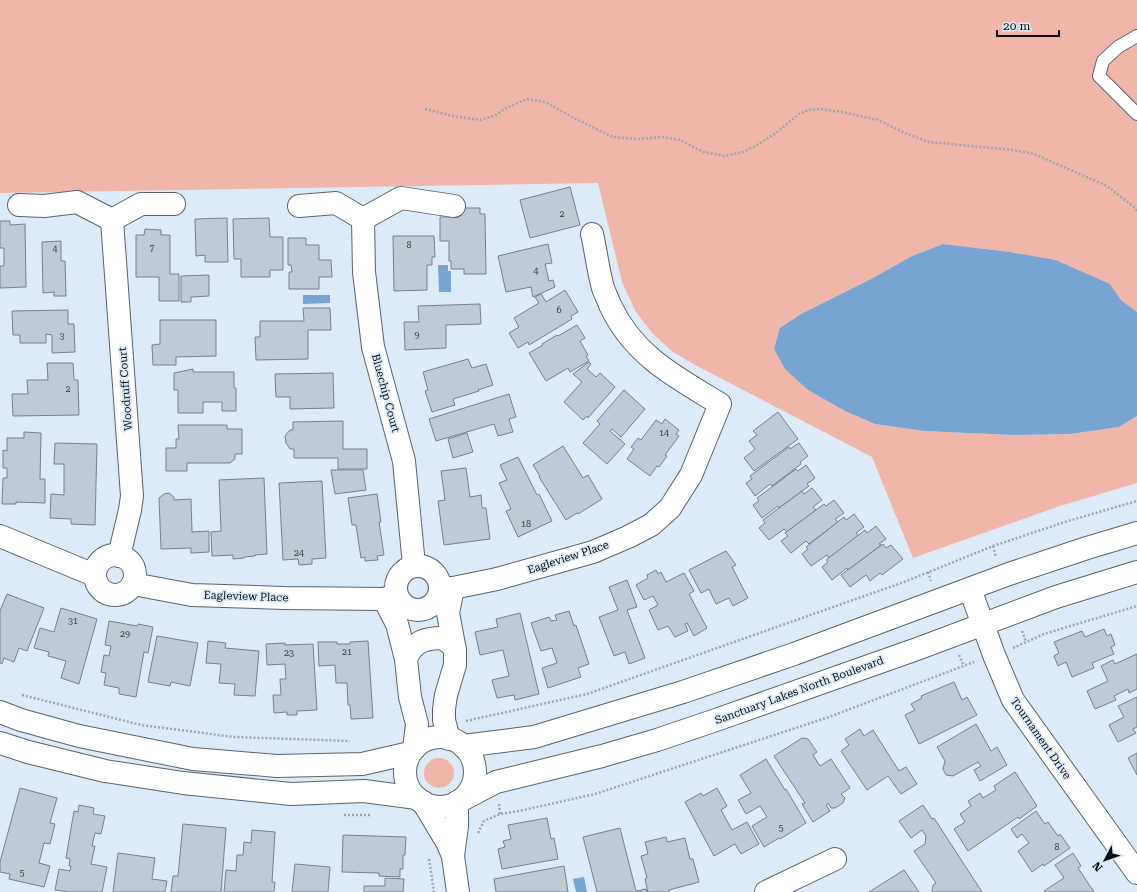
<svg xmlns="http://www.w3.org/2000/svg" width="1137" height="892" viewBox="0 0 1137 892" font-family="'Roboto Serif',serif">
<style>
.green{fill:#f1b6aa}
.water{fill:#77a4d1}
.building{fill:#becad6;stroke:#76818d}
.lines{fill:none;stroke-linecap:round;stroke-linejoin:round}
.service-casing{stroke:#58636e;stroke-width:14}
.minor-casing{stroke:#58636e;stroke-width:24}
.tertiary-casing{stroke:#58636e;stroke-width:24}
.path{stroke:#9ca6b0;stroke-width:2.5;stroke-dasharray:2 2;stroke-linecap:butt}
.service{stroke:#fff;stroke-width:12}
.minor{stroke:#fff;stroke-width:22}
.tertiary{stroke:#fff;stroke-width:22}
.labels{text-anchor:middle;stroke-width:3.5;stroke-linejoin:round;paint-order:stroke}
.number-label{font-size:9px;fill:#383e44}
.street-label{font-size:11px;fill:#0b0f13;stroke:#ddeaf7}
</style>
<rect width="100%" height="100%" fill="#ddeaf7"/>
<g class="green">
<path d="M0,0H1137V312L1121,300L1110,284L1056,260L1010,252L943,244L912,256L873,278L801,314L780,328L808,390L845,411L875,424L924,431L1013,435L1070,434L1119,427L1137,416V483L1060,506L913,558L872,457L697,366L673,352L652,333L636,312L622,282L598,183L0,193Z"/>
<circle cx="439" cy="773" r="15"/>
</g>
<g class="water">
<path d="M943,244L1010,252L1056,260L1110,284L1121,300L1137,312V416L1119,427L1070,434L1013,435L924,431L875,424L845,411L808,390L785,369L774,349L780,328L801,314L873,278L912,256Z"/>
<path d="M438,265H448V271H451V292H439Z"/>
<path d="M303,295H330V303L303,304Z"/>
<path d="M584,877L587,892H576L573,879Z"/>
</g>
<g class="building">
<path d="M570,187L580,225L530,238L520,200Z"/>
<path d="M459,208H480V214H485L486,274H464V269H451V261H449V241H440V217H459Z"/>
<path d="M227,218L228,262H205V255L196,256L195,219Z"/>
<path d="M269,218L270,237H283V270H270V277H241V259H234L233,219Z"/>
<path d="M0,221H10V225L25,224L26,287L0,288V266H4V248H0Z"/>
<path d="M145,229L161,230V235H170V274H179V301H159V277H136V235H144Z"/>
<path d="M393,236H434L435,257H432V265H427V290L394,291Z"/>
<path d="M288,238H306V245H319V260H331L332,277H319V289H289V272H292L291,265H288Z"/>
<path d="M61,241V261H65L66,296H54V292L43,293L42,242Z"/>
<path d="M548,244L552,263L545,264L549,281L553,280L555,287L533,297L531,287L506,292L498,256Z"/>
<path d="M209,275V296L191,297V302H181V276Z"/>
<path d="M565,290L578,312L571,316L572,319L529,345L528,342L518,348L509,333L519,327L514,318L539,303L535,297L541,294L546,302Z"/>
<path d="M480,304L481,324L446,325V348L405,350L404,322H419L418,306Z"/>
<path d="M303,308H330L331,330H308V359L256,360L255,337H260V321H304Z"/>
<path d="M68,310V324H74L75,352L52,353V335L46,334V343H20V335H13L12,311Z"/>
<path d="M160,320H216V356L176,357V365H153L152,345L160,344Z"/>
<path d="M577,325L585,338L580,341L588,355L586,356L589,361L570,372L568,368L546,381L529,353L543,345L542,344L557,335L558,336Z"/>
<path d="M468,359L472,368L486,364L493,385L478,390L479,391L453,399L455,405L432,412L425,391L428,390L423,372Z"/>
<path d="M589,362L591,364L587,369L596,377L600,373L615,387L588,418L587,416L583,420L564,402L582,382L573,374Z"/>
<path d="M47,363H73L74,380H78L79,415L13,416L12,394H28L27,380H48Z"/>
<path d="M193,369V372H234V388H236V411H222V402H203V413H178V390H174V373Z"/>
<path d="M333,373L334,408L290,409V397H276L275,374Z"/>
<path d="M624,390L645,409L621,437L612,429L610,431L625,444L607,464L583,443L600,424L597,421Z"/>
<path d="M509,394L516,417L509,419L513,432L498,436L494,424L436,441L429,419Z"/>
<path d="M778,412L798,439L754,471L744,458L755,449L749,441L757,435L753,431Z"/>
<path d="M665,419L679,430L676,434L679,436L665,455L667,456L659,467L657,466L650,476L627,459L634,449L631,447L638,438L641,440L656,420L662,424Z"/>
<path d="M343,421V449H367V469H338V458H294V449H290L286,443L285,436L290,430H293V422Z"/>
<path d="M178,425H227V429H242V454H235V459L230,463H187V471H166V448H176V439H179Z"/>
<path d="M24,432L41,433L40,479H45V503L16,502V504H2L3,478H7V468H3V450L7,451V438H24Z"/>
<path d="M467,433L473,452L453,458L448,439Z"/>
<path d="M55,443L97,444L95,525L71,524V519L50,518L51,494L64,495V464H54Z"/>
<path d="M799,443L808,456L800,462L801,464L772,486L770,484L755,496L746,483L752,479L750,476L789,447L790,449Z"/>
<path d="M563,446L583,478L588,475L602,499L578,514L577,513L566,520L539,477L540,476L533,465Z"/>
<path d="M518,457L537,495L539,494L552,521L518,537L506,511L511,509L499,483L507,480L500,465Z"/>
<path d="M806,465L815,478L807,484L809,486L779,508L778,506L762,518L753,505L759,501L757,498L796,469L798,471Z"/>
<path d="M466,468L470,497L481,495L482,508H486L490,539L444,545L438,501L445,500L441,471Z"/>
<path d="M331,470H363L366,490L335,494Z"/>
<path d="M264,478L267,554L255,555V556L244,557V558L233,559V555L212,556L211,532L221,531L219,480Z"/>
<path d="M322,481L326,558L312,559V564L299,565L298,559L283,560L279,483Z"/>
<path d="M812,488L822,500L813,507L816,510L787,532L784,529L769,540L759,528L765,523L763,520L802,491L804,494Z"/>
<path d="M169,493L174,497V500L191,499L192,532L209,531V552L191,553V548L161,549L159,498L164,494Z"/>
<path d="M377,494L381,522H379L384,555L377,556L378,560L365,561V557L361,558L356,525H352L348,498Z"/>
<path d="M834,500L844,513L835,519L838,522L809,544L806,541L791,553L781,541L788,536L785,533L824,504L826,506Z"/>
<path d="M854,514L864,527L856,533L858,536L829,558L827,555L811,566L802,554L808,549L806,547L844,517L846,520Z"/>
<path d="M876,526L886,539L879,544L881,545L848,570L847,568L832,580L822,567L828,562L826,560L865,530L867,533Z"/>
<path d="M883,544L886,548L891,545L903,559L882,575L880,573L870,581L866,575L850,587L841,575Z"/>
<path d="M726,551L736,565L732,567L748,598L733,606L729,598L716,604L709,589L701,593L689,570Z"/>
<path d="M656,570L658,574L661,572L666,582L684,573L694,591L689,594L707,628L694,636L687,623L685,624L688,631L675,637L668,626L658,630L649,610L658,605L653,596L644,600L636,585L648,578L647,575Z"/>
<path d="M627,580L637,607L627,610L645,658L629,664L625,652L614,656L599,617L618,610L609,587Z"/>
<path d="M7,594L44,608L27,651L19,648L14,662L4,658L2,664L0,663V611Z"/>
<path d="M61,608L97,619L79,684L61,678L66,661L48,656L49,652L34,648L40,628L54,632Z"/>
<path d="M569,611L574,626L576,625L589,664L578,668L581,677L548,688L542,668L557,663L552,648L541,651L531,623L549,617L551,621L557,620L555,615Z"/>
<path d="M520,613L539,694L515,700L514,695L497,698L492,680L509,676L503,650L480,655L475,632L498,627L496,619Z"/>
<path d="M109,621L137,626L138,624L153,627L148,653L144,652L136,697L119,694V688L104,685L106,673L101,672L104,655L109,656L111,646L105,645Z"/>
<path d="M1104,629L1107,636L1111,634L1115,645L1111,647L1114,654L1092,663L1094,668L1072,677L1066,662L1058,666L1054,656L1059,653L1054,642L1082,631L1085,637Z"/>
<path d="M157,636L198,643L190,686L171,682L170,686L148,682Z"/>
<path d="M208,641L226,643L225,648L259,651L255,696L234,695L235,684L219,683L221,664L206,663Z"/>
<path d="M368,641L373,718L351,719L350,705H348L347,683H336L335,665L319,666L318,642H337V644H350V642Z"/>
<path d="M285,643V645L313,644L317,710L297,711V715H287V712L274,713L273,695H281L280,679H286L285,664L267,665L266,644Z"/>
<path d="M1137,654V689L1129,693L1128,689L1114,696L1116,700L1095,709L1087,691L1108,681L1101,666L1113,660L1115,664Z"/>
<path d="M954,682L962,700L967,697L977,715L919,744L905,715L915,710L911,704L922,698L921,696Z"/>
<path d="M1137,697V727L1133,729L1136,733L1118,742L1109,725L1124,717L1118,706Z"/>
<path d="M976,724L991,751L997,747L1007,765L980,781L974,770L981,766L978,762L953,776L946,775L943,769L945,761L937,747Z"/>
<path d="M860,729L864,736L873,730L899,771L906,767L917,784L901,794L888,776L867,790L841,751L849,745L845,739Z"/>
<path d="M802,738L808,739L817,752L813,755L820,766L831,759L850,788L841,794L845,798L843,803L835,808H831L828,803L826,805L830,811L813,822L802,804L805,803L774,756Z"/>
<path d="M1137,753V775L1128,758Z"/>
<path d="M766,759L785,790L786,789L806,823L780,839L779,838L764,847L752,826L767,817L760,806L746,814L738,800L751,793L740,775Z"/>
<path d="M1015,772L1037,806L1019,819L1018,817L968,851L954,829L965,822L960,814L971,806L968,801L980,793L983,798L996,790L994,786Z"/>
<path d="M20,788L57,798L50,823L55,824L50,844L44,843L39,863L50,866L44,887L9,879L10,874L0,872V862Z"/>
<path d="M717,788L727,806L721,810L732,830L747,822L759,844L741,854L735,844L714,856L685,802L701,793L703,796Z"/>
<path d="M79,805L94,808L93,814L105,816L101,834L95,833L92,846H95L91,864L107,867L102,892H69L55,890L59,869L70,871L71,866H69L70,859L66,858L74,811L78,812Z"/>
<path d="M923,805L932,819L934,818L982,892H932L933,885L936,883L914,851L925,844L926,836L922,830L911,838L899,821Z"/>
<path d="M1036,811L1045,824L1048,822L1058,836L1060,834L1070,848L1044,866L1043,864L1032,872L1018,851L1029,843L1022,834L1017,838L1011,829Z"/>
<path d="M547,818L551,839L554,838L558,859L502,869L498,849L505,847L503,841L511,839L508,825Z"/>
<path d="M183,824L226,828L221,892H171L173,876H178Z"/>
<path d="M620,828L636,891L646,889L647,892H597L583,837Z"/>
<path d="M252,830L275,832L272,882H275L274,892H224L226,870L236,871L237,855H243L244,842L251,843Z"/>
<path d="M343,835L406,837L405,855H403V869H400V877L379,876V873L342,872Z"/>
<path d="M666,837L667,842L685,838L690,859H693L699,882L669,890V892H648L645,879L647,878L641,856L648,854L645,842Z"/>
<path d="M118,853L155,858L152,879L167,881L165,892H113Z"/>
<path d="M1073,853L1081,866L1078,868L1094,892H1045L1044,891L1064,878L1055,865Z"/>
<path d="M295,864L330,867L328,892H292Z"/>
<path d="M564,866L568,892H496L494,879Z"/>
<path d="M904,870L919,892H869Z"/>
<path d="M385,878L404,879L403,892H364V886H385Z"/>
</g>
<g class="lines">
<defs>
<path id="service" d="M1137,36L1118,47L1103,61L1099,76L1137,114"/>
<g id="minor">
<path d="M19,205L44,206L77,202L112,220L141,204H174"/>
<path d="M299,206L336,203L363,219L401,198L454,206"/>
<path d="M363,219L364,272L373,347L404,461L414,565"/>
<path d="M112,220L132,496L130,510L119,556"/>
<path d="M0,536L94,575"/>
<circle cx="115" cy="575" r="20"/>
<circle cx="418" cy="588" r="22"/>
<path d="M133,584L192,595L284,598L384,599L396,595"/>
<path d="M440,588H453L497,579L593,552L628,537L651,525L670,508L691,475L720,404C674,376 634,356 610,305C608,299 605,294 603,288C598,270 596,251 592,234"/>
<path d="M970,589L994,655L1013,700L1137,873"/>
<path d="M384,599L397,624L406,659L410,697L417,724L414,749"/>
<path d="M406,659C413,641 426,638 443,638L453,646L455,650"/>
<path d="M449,739L444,720V709L446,695L455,665V650L448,613L453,588"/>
<path d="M423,802L447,842L453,856L458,892"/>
<path d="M453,856L457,826V802"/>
<path d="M766,892L835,859"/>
</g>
<g id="tertiary">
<path d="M0,712L21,720L79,736L193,759L277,766L362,764L410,753"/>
<circle cx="440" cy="772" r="35"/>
<path d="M0,743L28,752L105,771L183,783L291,794L364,791L417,798"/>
<path d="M463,746L534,737L683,692L794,654L1009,574L1087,548L1137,533"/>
<path d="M460,801L496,782L602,756L657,740L716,720L917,649L1056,597L1137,572"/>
</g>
</defs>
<use href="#service" class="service-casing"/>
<use href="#minor" class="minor-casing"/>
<use href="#tertiary" class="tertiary-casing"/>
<g class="path">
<path d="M425,109L452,116L481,120L496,115L506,108L527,99L545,102L574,118L613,137L639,139L663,137L680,140L703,152L724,156L743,152L757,145L776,133L799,114L808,110L820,109L842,112L878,120L907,134L929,142L1013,150L1034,154L1107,186L1134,207L1137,211"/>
<path d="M993,546L996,557"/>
<path d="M928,572L931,581"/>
<path d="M1022,631L1026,642"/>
<path d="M1013,648L1044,634L1137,606"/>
<path d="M959,655L964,666"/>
<path d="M22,695L141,725L234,737L350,741"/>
<path d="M466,721L587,694L904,582L993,546L1068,521L1137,501"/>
<path d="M499,804L500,814"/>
<path d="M344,815H371"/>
<path d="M478,833L484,821L500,814L519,811L595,794L829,717L974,662"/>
<path d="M429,859L434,892"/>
</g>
<use href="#service" class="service"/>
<use href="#minor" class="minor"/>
<use href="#tertiary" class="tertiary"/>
</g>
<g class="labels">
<g class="number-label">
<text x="562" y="217">2</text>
<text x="409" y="248">8</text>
<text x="152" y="251">7</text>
<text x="55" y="252">4</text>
<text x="536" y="274">4</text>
<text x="559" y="313">6</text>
<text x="417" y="338">9</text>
<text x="62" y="339">3</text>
<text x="68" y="392">2</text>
<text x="664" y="436">14</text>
<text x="526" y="527">18</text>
<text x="299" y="556">24</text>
<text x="73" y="624">31</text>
<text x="125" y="637">29</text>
<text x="347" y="655">21</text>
<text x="289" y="656">23</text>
<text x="781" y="831">5</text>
<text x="1057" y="850">8</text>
<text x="22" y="876">5</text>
</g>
<g class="street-label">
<text transform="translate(125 389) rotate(-94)" y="4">Woodruff Court</text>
<text transform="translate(386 393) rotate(75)" y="4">Bluechip Court</text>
<text transform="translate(568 557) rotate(-18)" y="4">Eagleview Place</text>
<text transform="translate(246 596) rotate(2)" y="4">Eagleview Place</text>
<text transform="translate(799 690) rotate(-20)" y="4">Sanctuary Lakes North Boulevard</text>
<text transform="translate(1041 738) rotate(55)" y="4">Tournament Drive</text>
</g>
</g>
<g transform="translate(1105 860) rotate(229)" stroke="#ddeaf7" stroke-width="3" paint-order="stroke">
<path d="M0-3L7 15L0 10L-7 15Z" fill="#0b0f13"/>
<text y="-6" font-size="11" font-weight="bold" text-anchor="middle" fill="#0b0f13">N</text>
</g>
<path d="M997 30v6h62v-6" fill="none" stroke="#0b0f13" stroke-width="2"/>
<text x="1003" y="30" font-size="12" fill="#0b0f13" stroke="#ddeaf7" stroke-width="3" paint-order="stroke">20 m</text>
</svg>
